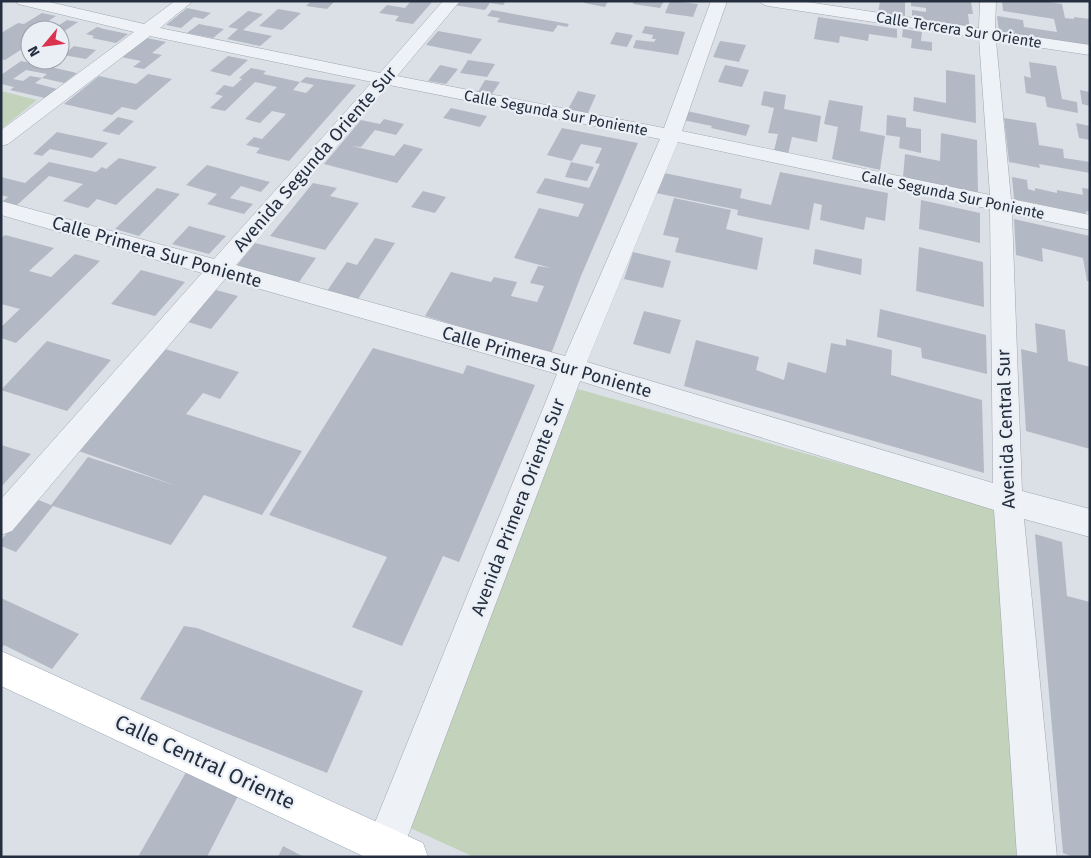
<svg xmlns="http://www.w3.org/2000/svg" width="1091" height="858" viewBox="0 0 1091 858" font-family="'Fira Sans',sans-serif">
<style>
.green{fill:#c2d2bb}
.building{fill:#b2b9c4;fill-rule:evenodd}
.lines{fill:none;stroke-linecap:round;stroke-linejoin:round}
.minor-casing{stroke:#a0a7b1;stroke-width:1}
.major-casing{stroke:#99a4b4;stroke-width:1}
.minor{fill:#eef1f5;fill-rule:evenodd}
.major{fill:#fff;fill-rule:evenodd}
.labels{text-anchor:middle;stroke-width:4.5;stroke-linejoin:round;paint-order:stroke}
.far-street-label{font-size:15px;fill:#242e3e;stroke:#eaeff5}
.street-label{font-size:18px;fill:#242e3e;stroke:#eaeff5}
.near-street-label{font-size:21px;fill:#242e3e;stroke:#eaeff5}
</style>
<rect width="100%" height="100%" fill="#dbe0e7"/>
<g class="green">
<path d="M1,91L37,100L1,129Z"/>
<path d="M578,389L998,508L1023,857H474L408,827Z"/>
</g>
<g class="building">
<path d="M311,1H335L327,9L306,6Z"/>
<path d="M411,1H433L413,24L395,21L399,16L379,13L387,5L405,8Z"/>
<path d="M457,1H506L503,5L490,3L485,10L454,5Z"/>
<path d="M585,1H608L605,7L584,3Z"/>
<path d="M634,1H664L660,8L633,4Z"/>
<path d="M670,1L698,4L693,17L665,13Z"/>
<path d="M880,1H905V18L878,13Z"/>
<path d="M911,1L971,2L973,14H968L970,30L912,22V10L926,12V8L911,6Z"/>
<path d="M1002,1H1042L1062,4L1065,18L1074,19V17L1090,19V46L999,32L997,16L1023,20L1024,27L1057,32L1054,19L1003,11Z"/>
<path d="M187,8L211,13L203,19L194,17L181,28L166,25Z"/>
<path d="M278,9L301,13L282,30L259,26Z"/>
<path d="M492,10L569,24L567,27L558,25L553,32L497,22L500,18L487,16Z"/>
<path d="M248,11L263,14L243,30L272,36L260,46L227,39L238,29L228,27Z"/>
<path d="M42,13L56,16L44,24L56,27L67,20L78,22L60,34V30H30V44L5,60L1,59V33L18,23L24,24Z"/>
<path d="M818,17L897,29V38L869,34L868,41L840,36L839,43L814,39Z"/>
<path d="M199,24L224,29L213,38L187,33Z"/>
<path d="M645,26L685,32L678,55L633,48L636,40L654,42L656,39H652L653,35L642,33Z"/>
<path d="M97,27L104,29L128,34L116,43L92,38L94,36L86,34Z"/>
<path d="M903,29L922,32L921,41L932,42V51L911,48L912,39L902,37Z"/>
<path d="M438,31L482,39L471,54L426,45Z"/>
<path d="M616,32L633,35L627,47L610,44Z"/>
<path d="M147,38L166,42L152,53L162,55L144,69L133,67L141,61L121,57Z"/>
<path d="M720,41L746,45L739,62L713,57Z"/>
<path d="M74,46L96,50L86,59L63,55Z"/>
<path d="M228,56L248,60L230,76L210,71Z"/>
<path d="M468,60L495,64L487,77L460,73Z"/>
<path d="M21,61L55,68L77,73L64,83L42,78L35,83L57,89L45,98L10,90L14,87L1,84V75ZM26,70L47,74L42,78L30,76L23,81L13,79Z"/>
<path d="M1029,62L1056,66L1062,99L1077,102L1078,113L1047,107L1045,97L1026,93L1024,76L1031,78Z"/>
<path d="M440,65L458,69L446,84L428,81Z"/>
<path d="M725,65L749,70L742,87L718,82Z"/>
<path d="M251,68L266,71L263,74L300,82L293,90L306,93L314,85L300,82L306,77L356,85L289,161L256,153L260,148L246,145L254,137L262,139L286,114L272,111L260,123L245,119L277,87L255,82L225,111L210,108L223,96L215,94L224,85L233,87L242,79L239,78Z"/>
<path d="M946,70L975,75L976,123L913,111L914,97L946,103Z"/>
<path d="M148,74L172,79L136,110L122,107L112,115L64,104L99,76L136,84Z"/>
<path d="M485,80L500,82L492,94L478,92Z"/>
<path d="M1080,90L1090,92V106L1082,104Z"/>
<path d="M578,91L596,95L588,113L568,109Z"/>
<path d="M764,91L786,95L784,109L821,116L817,142L792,137L788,154L774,151L778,134L768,133L774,108L761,105Z"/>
<path d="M829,100L863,106L860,131L885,136L880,170L832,159L838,127L824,124Z"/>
<path d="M451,108L487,116L480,127L443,118Z"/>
<path d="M687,111L750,125L746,136L711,128L712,126L683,120Z"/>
<path d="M887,115L906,118V127L921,129V153L899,148L900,137L886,135Z"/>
<path d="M118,117L134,121L119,135L102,131Z"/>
<path d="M1004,118L1036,123L1039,145L1063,149L1064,158L1090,162V173L1039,164L1040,168L1009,162Z"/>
<path d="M384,119L404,124L396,135L375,130L361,147L352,146L394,156L404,144L423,149L397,183L324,164L361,120L380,124Z"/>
<path d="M1076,123L1090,126V140L1079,138Z"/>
<path d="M562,128L638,143L581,276L551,354L467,332L468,329L425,316L451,272L491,282L494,277L517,282L511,296L537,302L544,286L530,283L538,266L551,268L514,258L539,208L578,217L584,204L536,193L545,178L589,188L600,164L595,163L602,148L581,144L572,161L547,155Z"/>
<path d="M57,132L108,143L92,158L50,149L42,156L33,154Z"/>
<path d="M941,133L977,140L978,193L903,177L905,154L940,161Z"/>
<path d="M119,158L157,167L116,205L97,199L88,208L63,201L83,184L49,176L17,205L3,201L8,197L1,195V177L25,183L49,162L96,172L102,167L106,169Z"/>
<path d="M571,162L594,167L587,181L565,177Z"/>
<path d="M207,165L251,177L270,182L261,192L241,186L230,198L253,204L244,214L207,204L217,194L186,185Z"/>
<path d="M780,172L888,193L885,221L866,217L864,230L820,220L822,205L814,203L809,230L737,215L738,210L656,193L664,173L742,189L740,198L771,205Z"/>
<path d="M1012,177L1027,180L1028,189L1035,191V188L1057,193V190L1083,195L1082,188L1090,189V212L1086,211V214L1014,199Z"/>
<path d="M313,183L337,188L330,196L359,203L325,250L270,236Z"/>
<path d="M157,188L180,194L139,236L115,229Z"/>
<path d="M423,191L446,197L435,213L411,207Z"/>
<path d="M674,198L731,210L726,229L763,238L757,270L675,252L679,238L663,235Z"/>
<path d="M921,200L980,213V243L919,229Z"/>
<path d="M1014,219L1090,236V281H1087L1083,258L1042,248L1043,262L1016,255Z"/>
<path d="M189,226L226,236L209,254L172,244Z"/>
<path d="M5,235L54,248L29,271L51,277L75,254L100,261L16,343L1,338V327L20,309L1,304V238Z"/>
<path d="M375,238L395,243L358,299L327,291L347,262L357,265Z"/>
<path d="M255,243L316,258L299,282L236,266Z"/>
<path d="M919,247L983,262L984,307L916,291Z"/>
<path d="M815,249L862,259L861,275L813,264Z"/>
<path d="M633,252L671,261L663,288L624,279Z"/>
<path d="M141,270L185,282L155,316L111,304Z"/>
<path d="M216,290L238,296L211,329L188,322Z"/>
<path d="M880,309L986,335L987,374L922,358L921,348L877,337Z"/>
<path d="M644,311L681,320L670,354L633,344Z"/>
<path d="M1035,323L1065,330L1068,361L1090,367V449L1026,431L1021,349L1037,353Z"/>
<path d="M846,339L892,350L891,375L982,400L984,473L684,386L696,340L759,357L756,370L784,380L788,362L826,373L831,343L846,346Z"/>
<path d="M47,341L111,360L67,411L1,390Z"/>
<path d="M162,348L239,372L220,399L203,393L186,414L302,451L262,515L204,495L171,545L53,506L16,552L1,546V540L36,499L51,505L88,457L177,486L76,450Z"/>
<path d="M373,348L463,374L467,365L535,385L459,562L443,556L402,646L352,627L387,557L269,515Z"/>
<path d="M1,445L31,454L1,487Z"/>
<path d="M1035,534L1062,542L1067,596L1090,602V857H1073L1063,853Z"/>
<path d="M1,598L79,634L52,669L4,645L1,649Z"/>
<path d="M184,626L197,628L363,691L327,773L140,699Z"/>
<path d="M189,767L241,790L207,857H138Z"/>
<path d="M283,846L304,857H278Z"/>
</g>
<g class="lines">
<defs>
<path id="minor" d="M16,1H45L144,24L175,1H193L160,28L380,73L443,1H460L397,76L664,128L711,1H727L682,131L990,195L979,38L768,6L762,4L760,1H801L979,28L980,1H996L995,31L1090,45V55L996,41L1011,199L1090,215V230L1012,214L1022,491L1090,509V537L1024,519L1057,857H1017L994,510L580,381L400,857H361L557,374L225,279L12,531L1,535V499L202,273L1,215V201L214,259L372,82L150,36L8,144L1,146V130L134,32L18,4ZM389,85L660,139L565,356L236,265ZM678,142L990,209L993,483L587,362Z"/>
<path id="major" d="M1,651L423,843L428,857H365L1,686Z"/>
</defs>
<use href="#minor" class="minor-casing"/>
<use href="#major" class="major-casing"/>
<use href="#minor" class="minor"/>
<use href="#major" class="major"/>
</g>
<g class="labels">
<g class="far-street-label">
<text transform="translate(959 30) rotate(9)" y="5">Calle Tercera Sur Oriente</text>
<text transform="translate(556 113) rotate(11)" y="5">Calle Segunda Sur Poniente</text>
<text transform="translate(953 195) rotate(12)" y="5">Calle Segunda Sur Poniente</text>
</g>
<g class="street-label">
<text transform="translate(315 159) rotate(-49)" y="6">Avenida Segunda Oriente Sur</text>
<text transform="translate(157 252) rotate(16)" y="6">Calle Primera Sur Poniente</text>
<text transform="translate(547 362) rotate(16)" y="6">Calle Primera Sur Poniente</text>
<text transform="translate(1006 429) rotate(-92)" y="6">Avenida Central Sur</text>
<text transform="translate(518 507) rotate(-69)" y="6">Avenida Primera Oriente Sur</text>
</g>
<g class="near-street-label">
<text transform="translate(205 762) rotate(25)" y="7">Calle Central Oriente</text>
</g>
</g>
<rect width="1091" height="858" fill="none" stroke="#242e3e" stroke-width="5"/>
<g transform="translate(45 45) rotate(241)"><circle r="24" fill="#eaeff5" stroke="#9ba2ac"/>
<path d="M0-4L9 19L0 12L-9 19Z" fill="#da324f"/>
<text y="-8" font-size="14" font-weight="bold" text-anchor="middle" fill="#242e3e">N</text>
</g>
</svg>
